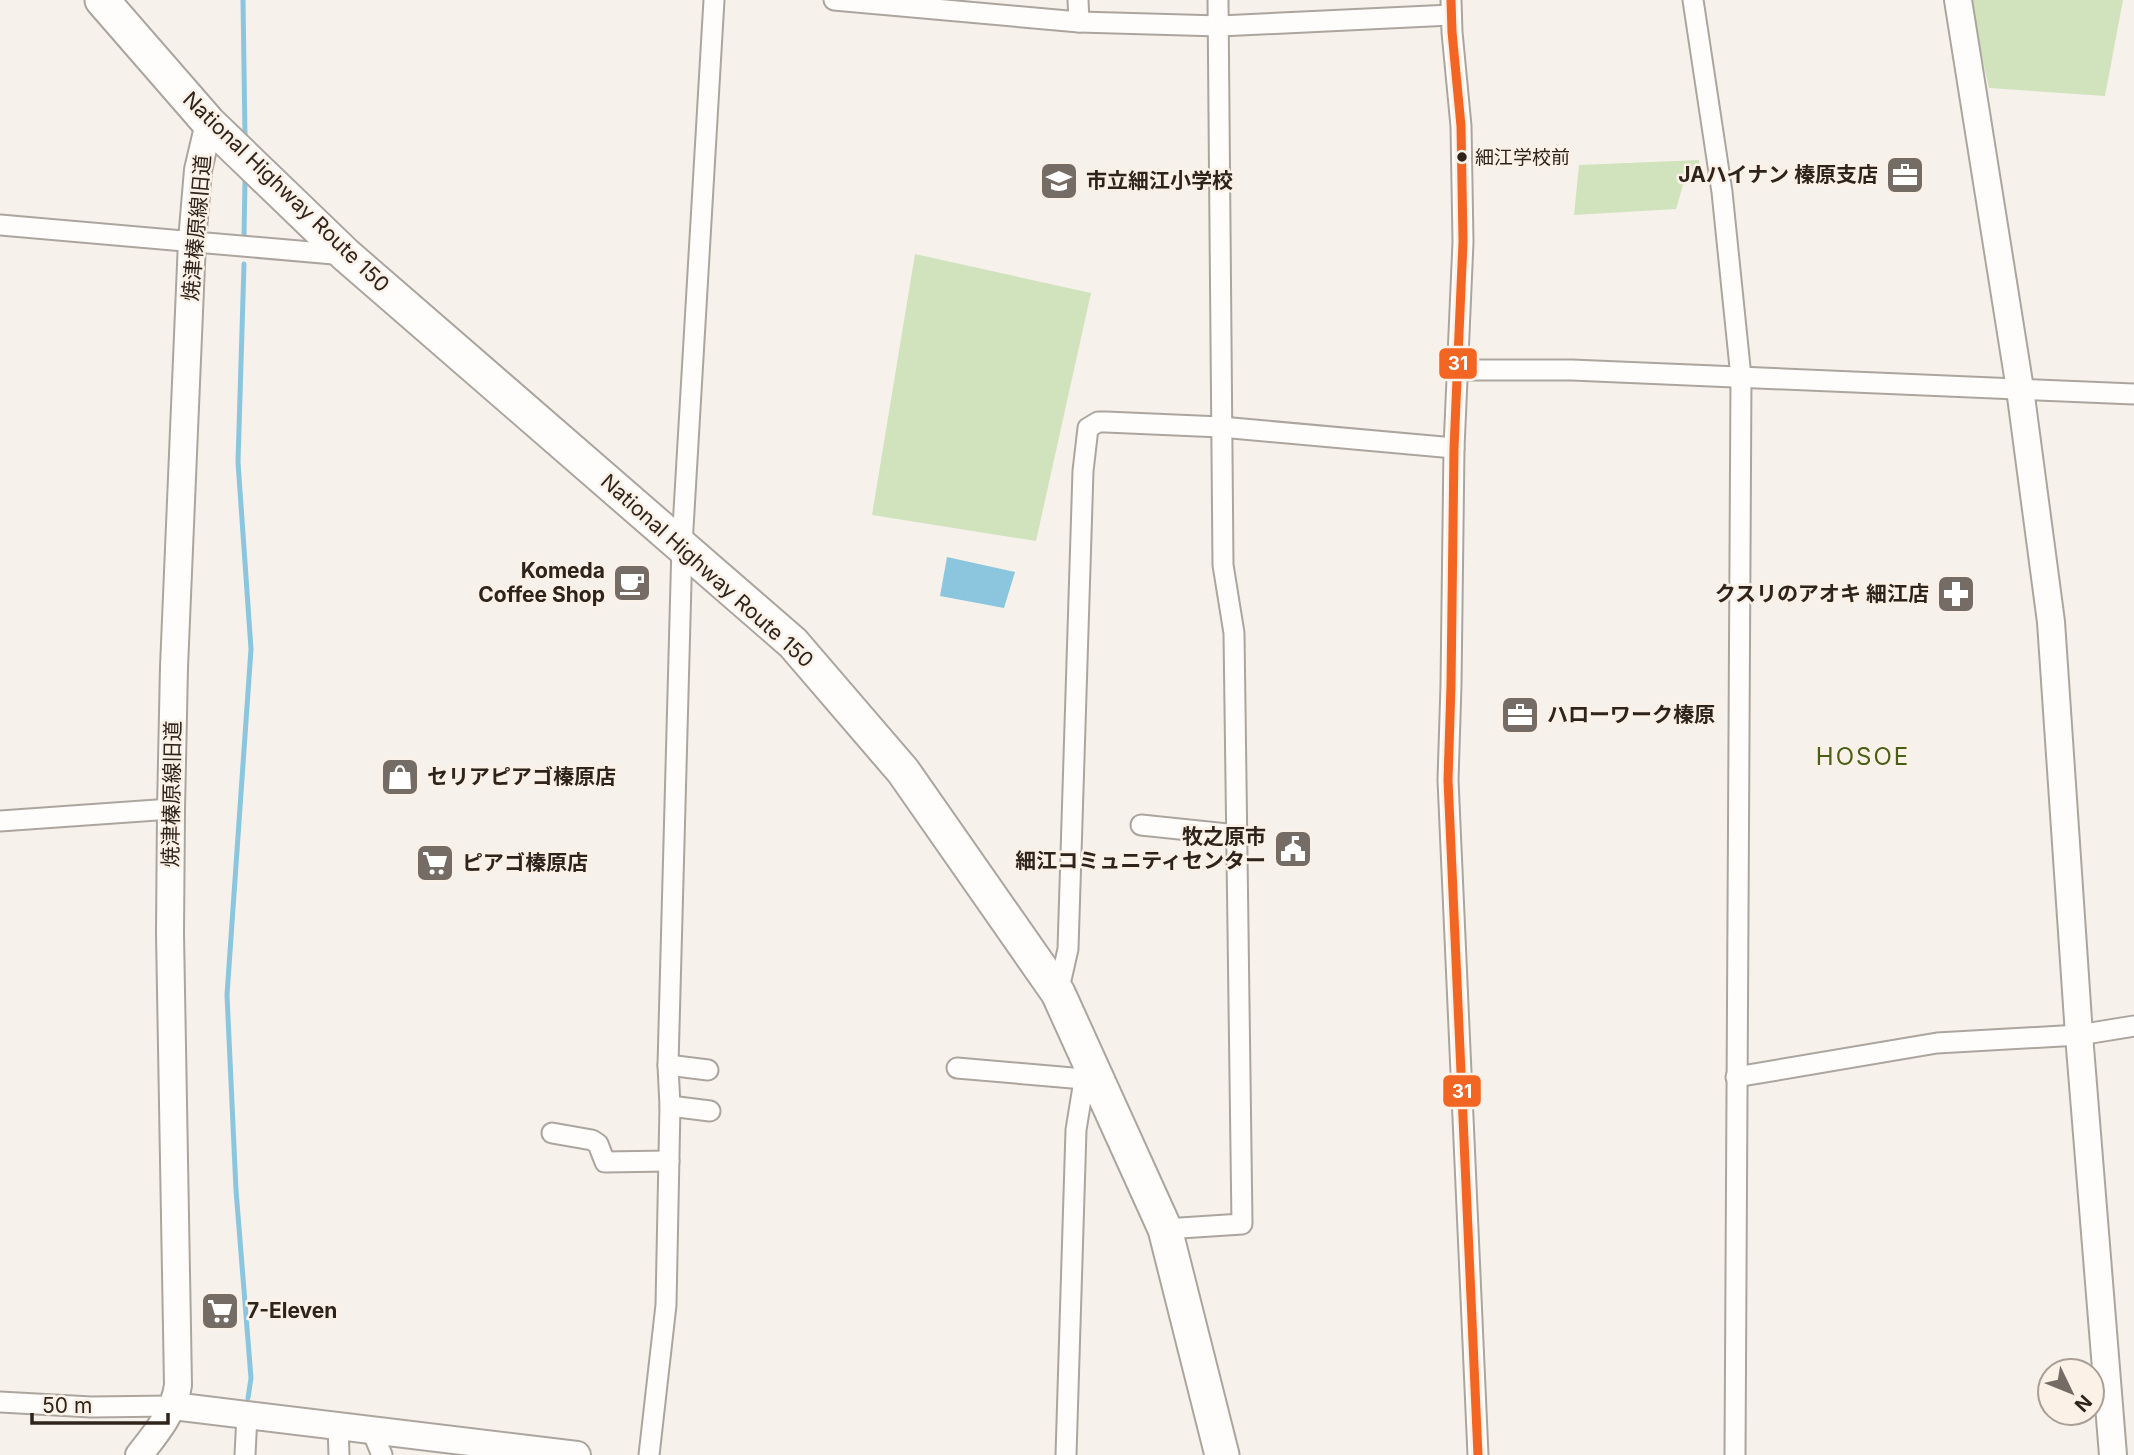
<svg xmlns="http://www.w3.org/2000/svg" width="2134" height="1455" viewBox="0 0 2134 1455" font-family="Inter,'Noto Sans JP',sans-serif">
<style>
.green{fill:#d0e3bd}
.water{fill:#8bc6de}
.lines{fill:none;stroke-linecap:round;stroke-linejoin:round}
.stream{stroke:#8bc6de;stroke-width:5}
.street-casing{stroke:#aca59e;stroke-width:23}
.secondary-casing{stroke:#aca59e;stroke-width:30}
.highway-casing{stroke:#aca59e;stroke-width:37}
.street{stroke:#fefdfc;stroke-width:19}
.secondary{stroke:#fefdfc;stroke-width:26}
.highway{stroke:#fefdfc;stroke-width:33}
.bus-1-casing{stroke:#fcf1e7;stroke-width:14}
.bus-1{stroke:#f26522;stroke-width:9}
.bus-dot{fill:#2f241c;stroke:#fcf1e7;stroke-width:2.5}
.labels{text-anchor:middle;stroke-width:5;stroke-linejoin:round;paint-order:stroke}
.bus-label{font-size:19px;fill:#2f241c;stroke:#fcf1e7;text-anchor:start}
.poi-label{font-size:21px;font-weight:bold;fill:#2f241c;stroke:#fcf1e7;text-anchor:start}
.street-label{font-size:21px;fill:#2f241c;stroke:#fcf1e7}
.quarter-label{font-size:24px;letter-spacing:2px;fill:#485f18;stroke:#fcf1e7}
.line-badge{stroke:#fcf1e7;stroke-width:2.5}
.badge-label{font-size:19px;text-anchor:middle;font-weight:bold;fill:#fff}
</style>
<rect width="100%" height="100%" fill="#f7f1ec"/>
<g class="green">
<path d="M1969,0H2123L2105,96L1989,88Z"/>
<path d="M1699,160L1702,178L1683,185L1676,209L1574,215L1579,165Z"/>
<path d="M915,254L1091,293L1036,541L872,515Z"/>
</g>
<path class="water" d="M947,557L1015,572L1004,608L940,596Z"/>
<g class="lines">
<g class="stream">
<path d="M243,0L245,135"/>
<path d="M244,235L245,181"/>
<path d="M244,264L238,462L251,649L227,995L236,1190L251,1378L248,1398"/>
</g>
<defs>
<g id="street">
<path d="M834,0L1079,22L1220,26L1451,15"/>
<path d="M1078,0L1079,22"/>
<path d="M1451,0L1452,32L1461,126L1463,242L1454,448L1451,685L1448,780L1478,1455"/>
<path d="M1693,0L1722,192L1741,377L1735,1455"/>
<path d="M0,225L345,255"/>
<path d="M1457,370H1572L2134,394"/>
<path d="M0,821L171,809"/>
<path d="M1141,825L1237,835"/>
<path d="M1058,993L1068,949L1083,471L1088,428L1098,422H1106L1221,427L1454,448"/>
<path d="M668,1065L708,1070"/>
<path d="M957,1068L1084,1079"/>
<path d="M1736,1077L1937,1043L2079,1035L2134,1026"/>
<path d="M670,1106L710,1111"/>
<path d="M552,1133L592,1140L598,1144L605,1162L669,1161"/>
<path d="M1165,1229L1242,1224L1234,633L1223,565L1218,0"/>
<path d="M0,1402L91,1407L173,1406"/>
<path d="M338,1426L339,1455"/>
<path d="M372,1431L382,1455"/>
<path d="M245,1455L247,1415"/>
<path d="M649,1455L666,1305L670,1106L668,1065L682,545L714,0"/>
<path d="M1066,1455L1076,1130L1087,1062"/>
</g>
<g id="secondary">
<path d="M1958,0L2020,389L2051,622L2079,1035L2113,1455"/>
<path d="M173,1406L577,1455"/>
<path d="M139,1455C155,1435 175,1411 178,1385L170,934L171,809L174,667L192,241L198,170L209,123"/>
</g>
<path id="highway" d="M102,0L209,123L346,255L793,643L903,771L1058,993L1165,1229L1222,1455"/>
</defs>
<use href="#street" class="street-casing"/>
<use href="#secondary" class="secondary-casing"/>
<use href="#highway" class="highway-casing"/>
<use href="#street" class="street"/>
<use href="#secondary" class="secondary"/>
<use href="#highway" class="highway"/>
<defs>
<path id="bus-1" d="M1451,0L1452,32L1461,126L1463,242L1454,448L1451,685L1448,780L1478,1455"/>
</defs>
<use href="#bus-1" class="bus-1-casing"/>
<use href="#bus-1" class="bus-1"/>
</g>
<defs>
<symbol id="office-square" viewBox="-11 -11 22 22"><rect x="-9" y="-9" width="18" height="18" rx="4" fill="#756c65" stroke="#fcf1e7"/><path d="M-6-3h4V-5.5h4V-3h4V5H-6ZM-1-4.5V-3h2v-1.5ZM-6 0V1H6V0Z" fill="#fff"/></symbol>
<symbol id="school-square" viewBox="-11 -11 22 22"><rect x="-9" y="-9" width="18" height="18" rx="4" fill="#756c65" stroke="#fcf1e7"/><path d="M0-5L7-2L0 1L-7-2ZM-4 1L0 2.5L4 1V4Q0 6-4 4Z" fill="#fff"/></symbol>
<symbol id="cafe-square" viewBox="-11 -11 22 22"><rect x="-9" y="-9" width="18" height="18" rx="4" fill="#756c65" stroke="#fcf1e7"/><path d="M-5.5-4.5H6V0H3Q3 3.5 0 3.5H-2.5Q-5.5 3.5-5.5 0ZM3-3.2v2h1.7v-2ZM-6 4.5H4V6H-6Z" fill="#fff"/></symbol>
<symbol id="pharmacy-square" viewBox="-11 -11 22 22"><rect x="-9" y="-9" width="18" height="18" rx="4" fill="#756c65" stroke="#fcf1e7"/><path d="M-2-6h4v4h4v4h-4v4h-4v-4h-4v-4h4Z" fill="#fff"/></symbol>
<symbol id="shop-square" viewBox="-11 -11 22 22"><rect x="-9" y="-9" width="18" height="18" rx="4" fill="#756c65" stroke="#fcf1e7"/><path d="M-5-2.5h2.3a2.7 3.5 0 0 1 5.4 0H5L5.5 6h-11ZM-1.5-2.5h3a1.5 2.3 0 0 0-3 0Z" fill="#fff"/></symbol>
<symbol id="civic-square" viewBox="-11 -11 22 22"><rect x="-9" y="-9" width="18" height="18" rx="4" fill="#756c65" stroke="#fcf1e7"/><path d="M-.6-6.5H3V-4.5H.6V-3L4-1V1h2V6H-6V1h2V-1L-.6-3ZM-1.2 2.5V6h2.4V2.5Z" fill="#fff"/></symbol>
<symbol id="supermarket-square" viewBox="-11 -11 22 22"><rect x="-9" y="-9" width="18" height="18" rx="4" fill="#756c65" stroke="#fcf1e7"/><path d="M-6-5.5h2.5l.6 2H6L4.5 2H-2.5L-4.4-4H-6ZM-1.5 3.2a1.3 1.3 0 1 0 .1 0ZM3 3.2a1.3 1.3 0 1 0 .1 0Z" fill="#fff"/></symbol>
</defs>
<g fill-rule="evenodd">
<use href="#office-square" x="1883" y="153" width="44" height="44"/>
<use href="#school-square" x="1037" y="159" width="44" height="44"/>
<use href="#cafe-square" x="610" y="561" width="44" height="44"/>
<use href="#pharmacy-square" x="1934" y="572" width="44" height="44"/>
<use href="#office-square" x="1498" y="693" width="44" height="44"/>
<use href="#shop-square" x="378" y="755" width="44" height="44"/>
<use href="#civic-square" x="1271" y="827" width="44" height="44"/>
<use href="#supermarket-square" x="413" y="841" width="44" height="44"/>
<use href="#supermarket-square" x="198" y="1289" width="44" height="44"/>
</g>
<circle class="bus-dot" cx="1462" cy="157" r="6"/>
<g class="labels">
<g class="bus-label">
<text x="1475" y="164">細江学校前</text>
</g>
<g class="poi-label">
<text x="1878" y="182" text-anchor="end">JAハイナン 榛原支店</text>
<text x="1086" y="188">市立細江小学校</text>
<text x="605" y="578" text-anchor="end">Komeda<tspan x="605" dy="24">Coffee Shop</tspan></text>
<text x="1929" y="601" text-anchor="end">クスリのアオキ 細江店</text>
<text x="1547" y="722">ハローワーク榛原</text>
<text x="427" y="784">セリアピアゴ榛原店</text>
<text x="1266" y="844" text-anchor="end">牧之原市<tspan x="1266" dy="24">細江コミュニティセンター</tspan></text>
<text x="462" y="870">ピアゴ榛原店</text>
<text x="247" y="1318">7-Eleven</text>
</g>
<g class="street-label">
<text transform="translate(286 192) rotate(44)" y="7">National Highway Route 150</text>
<text transform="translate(197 228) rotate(-85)" y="7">焼津榛原線旧道</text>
<text transform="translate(707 571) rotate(42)" y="7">National Highway Route 150</text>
<text transform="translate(172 794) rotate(-89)" y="7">焼津榛原線旧道</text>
</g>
<g class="quarter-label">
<text x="1863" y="765">HOSOE</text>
</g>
</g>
<g class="line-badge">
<rect x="1438" y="347" width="40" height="33" rx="7" fill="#f26522"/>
<rect x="1442" y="1074" width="40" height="34" rx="7" fill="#f26522"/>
</g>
<g class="badge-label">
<text x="1458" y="370">31</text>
<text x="1462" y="1098">31</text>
</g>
<g transform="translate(2071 1392) rotate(133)"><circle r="33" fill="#fcf1e7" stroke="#aa9f96" stroke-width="2"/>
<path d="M0-5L12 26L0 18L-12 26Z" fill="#756c65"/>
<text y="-10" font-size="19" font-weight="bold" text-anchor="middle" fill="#2f241c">N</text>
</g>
<path d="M32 1413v10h136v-10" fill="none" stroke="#2f241c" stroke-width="3.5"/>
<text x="42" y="1413" font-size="21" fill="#2f241c" stroke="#fcf1e7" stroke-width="5" paint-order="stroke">50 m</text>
</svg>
